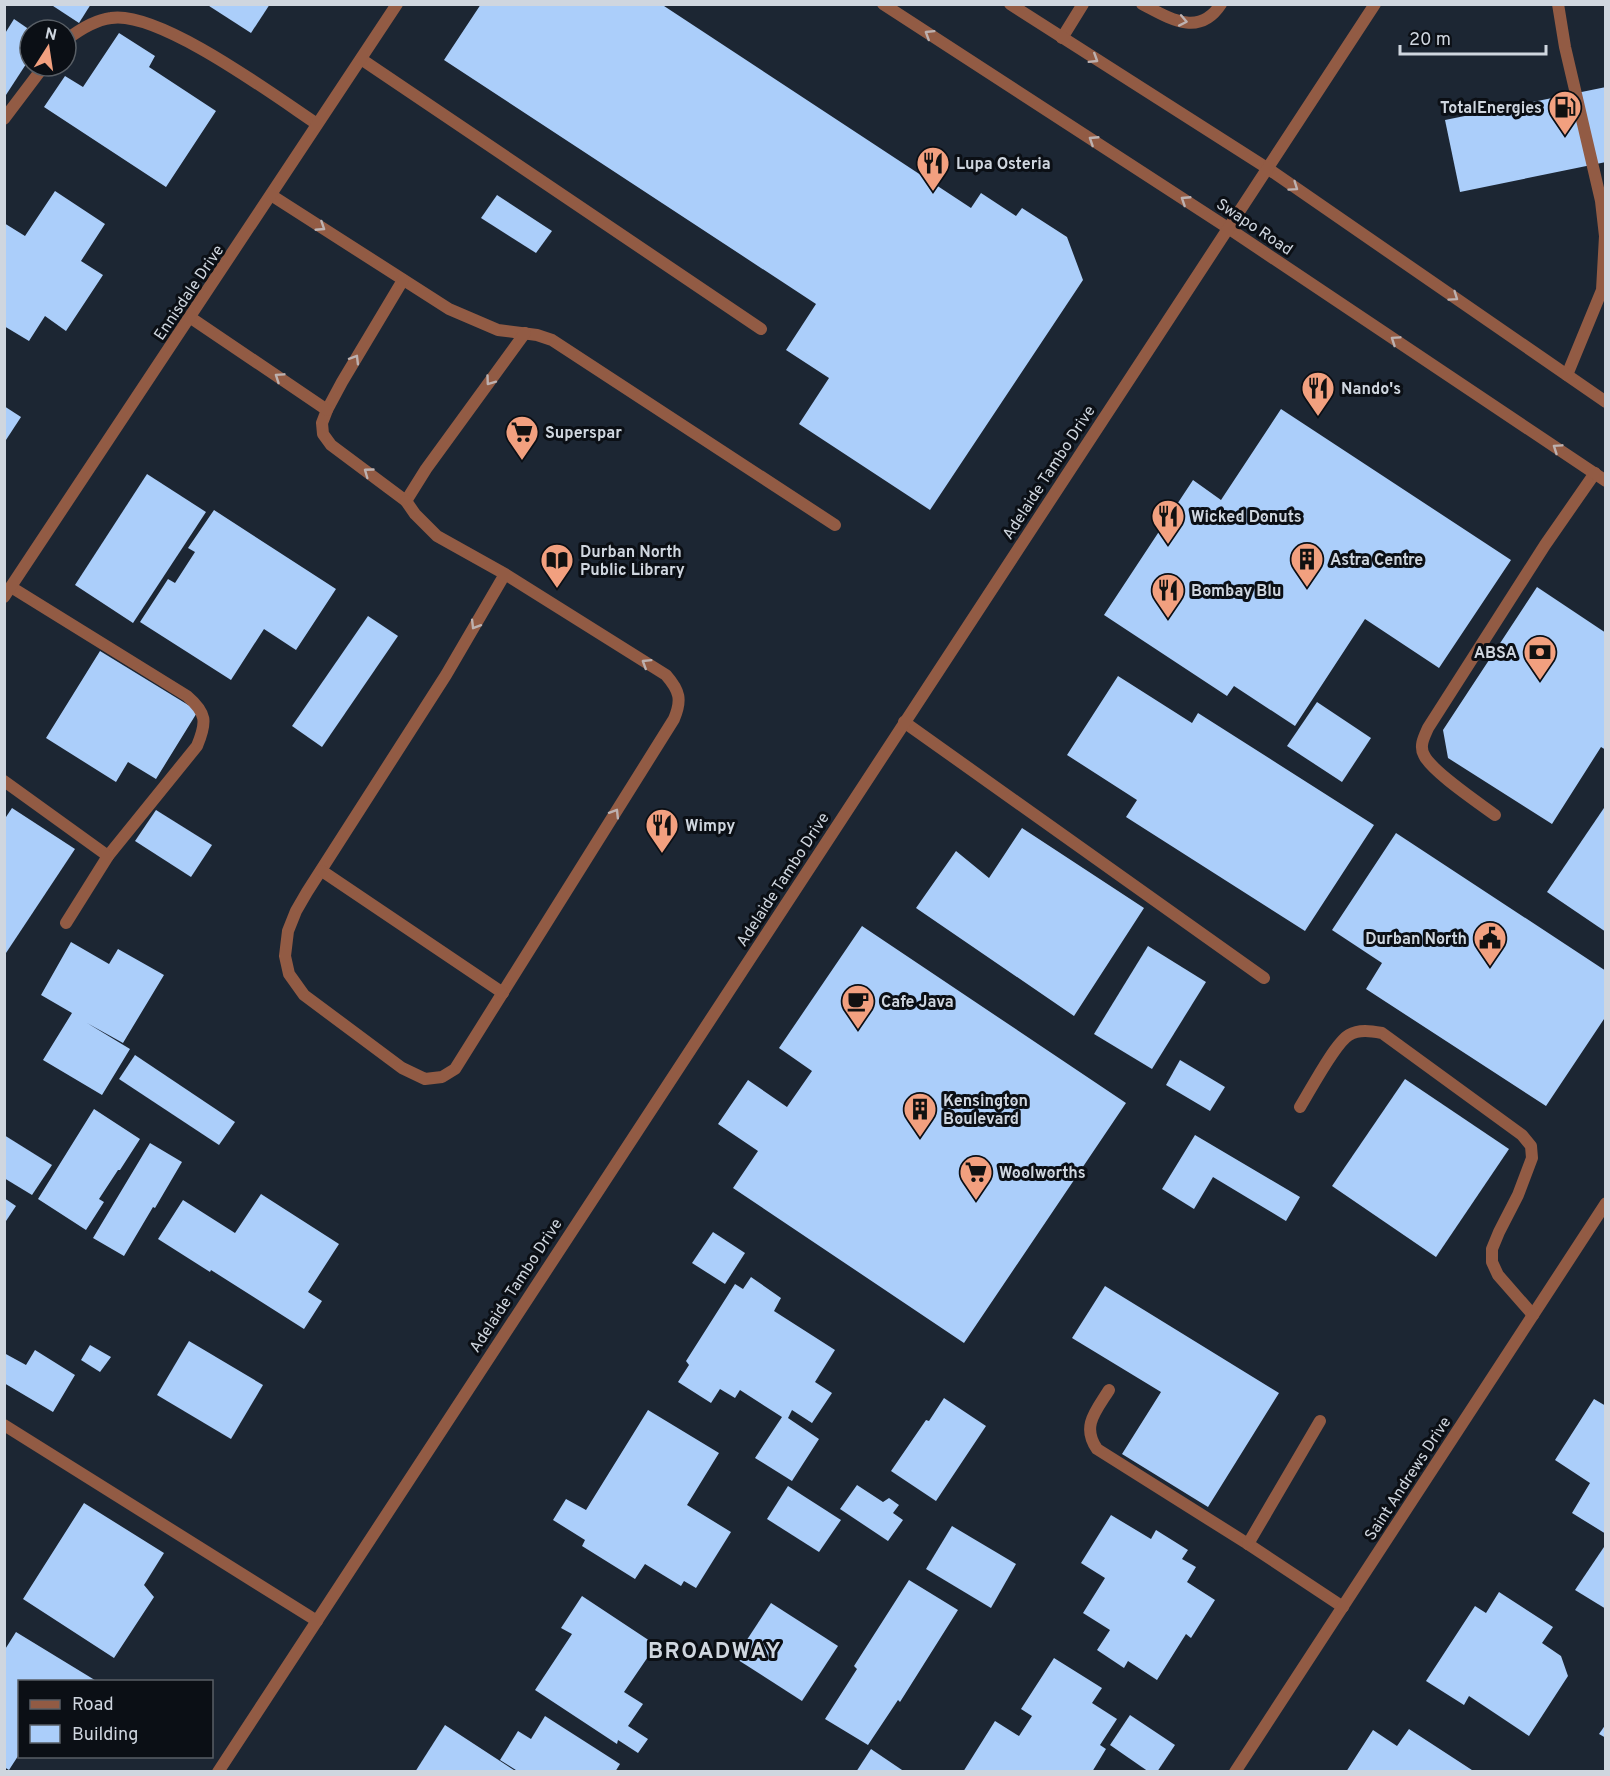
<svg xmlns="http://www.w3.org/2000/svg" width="1610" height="1776" viewBox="0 0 1610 1776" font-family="Overpass,sans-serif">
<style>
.building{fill:#abcefa}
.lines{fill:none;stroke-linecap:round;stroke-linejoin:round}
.service{stroke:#925b44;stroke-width:12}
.minor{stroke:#925b44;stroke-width:12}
.tertiary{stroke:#925b44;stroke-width:12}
.oneway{stroke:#bdb1b0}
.labels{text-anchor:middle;stroke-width:6;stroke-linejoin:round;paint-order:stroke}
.poi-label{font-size:16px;font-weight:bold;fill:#cfd6df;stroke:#0b0f15;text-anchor:start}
.street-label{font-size:16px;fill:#cfd6df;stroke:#0b0f15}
.district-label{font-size:22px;font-weight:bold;letter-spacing:1.5px;fill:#cfd6df;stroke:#0b0f15}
</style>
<rect width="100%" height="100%" fill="#1c2633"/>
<g class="building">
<path d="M50,4H91L79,23Z"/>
<path d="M206,4H270L251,33Z"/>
<path d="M481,4H661L971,208L981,193L1016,216L1022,208L1067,237L1083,280L930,510L799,424L829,378L786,350L816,304L444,60Z"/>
<path d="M14,19L30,30V58L4,98V35Z"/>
<path d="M119,33L155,56L149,67L216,111L166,187L44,107L65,76L83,87Z"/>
<path d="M1606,87V162L1460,192L1445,120Z"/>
<path d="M55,191L105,224L81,261L103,275L66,331L45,316L29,341L4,326V223L25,236Z"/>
<path d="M497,195L552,231L536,253L481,218Z"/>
<path d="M4,406L21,417L4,443Z"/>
<path d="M1281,409L1511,560L1439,668L1365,619L1295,726L1234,686L1227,696L1104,615L1193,480L1221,500Z"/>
<path d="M147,474L206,512L133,623L75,585Z"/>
<path d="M214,510L336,589L296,650L264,629L231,680L140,622L168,579L175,583L195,552L188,548Z"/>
<path d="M1537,587L1606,633V750L1601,747L1552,824L1448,758L1443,730Z"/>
<path d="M368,616L398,636L322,747L292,726Z"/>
<path d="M100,651L198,711L156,779L128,762L116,782L46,738Z"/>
<path d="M1118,676L1192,723L1198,713L1374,825L1305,931L1126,817L1137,800L1067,755Z"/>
<path d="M1317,702L1371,738L1342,782L1287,746Z"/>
<path d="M1606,805V932L1547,892Z"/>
<path d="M12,808L75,849L4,956V820Z"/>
<path d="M156,810L212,845L191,877L135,841Z"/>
<path d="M1022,828L1144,908L1074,1016L916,908L956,851L989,878Z"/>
<path d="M1396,833L1606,971V1016L1546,1106L1366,989L1382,963L1332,930Z"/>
<path d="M862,926L1126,1103L964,1343L733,1188L758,1151L718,1124L748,1080L787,1107L812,1071L779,1048Z"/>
<path d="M71,942L109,964L118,949L164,975L123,1043L87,1023L130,1049L102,1095L43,1060L72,1013L41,995Z"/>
<path d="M1148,946L1206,982L1152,1069L1094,1034Z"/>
<path d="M135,1055L235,1122L219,1145L119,1079Z"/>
<path d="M1180,1060L1225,1087L1210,1111L1166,1085Z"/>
<path d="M1405,1079L1509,1149L1436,1257L1332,1186Z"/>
<path d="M94,1109L140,1139L120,1170H118L99,1199L104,1202L86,1230L38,1199Z"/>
<path d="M4,1135L52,1165L32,1195L4,1178Z"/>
<path d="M1195,1135L1300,1197L1286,1221L1213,1177L1194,1209L1162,1189Z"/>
<path d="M150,1143L182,1162L155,1208L153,1207L124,1256L93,1238Z"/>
<path d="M261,1194L339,1244L308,1292L322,1301L304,1329L211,1270L210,1272L158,1239L183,1200L235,1233Z"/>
<path d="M4,1198L16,1206L4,1224Z"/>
<path d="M713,1232L745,1253L725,1284L692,1263Z"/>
<path d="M751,1277L781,1298L774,1311L835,1350L815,1382L832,1393L812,1423L792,1410L788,1418L819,1439L792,1481L755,1458L782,1417L740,1390L735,1398L720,1389L711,1403L678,1382L689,1365L686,1361L735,1284L743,1289Z"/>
<path d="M1105,1286L1279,1393L1208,1507L1122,1454L1161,1392L1072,1338Z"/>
<path d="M189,1341L263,1385L231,1439L157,1395Z"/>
<path d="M90,1345L111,1357L100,1372L81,1360Z"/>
<path d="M35,1350L75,1375L53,1412L4,1383V1353L26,1365Z"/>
<path d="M944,1398L986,1426L936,1501L891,1471L926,1420L929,1421Z"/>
<path d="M1594,1399L1606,1406V1534L1572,1513L1590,1483L1555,1460Z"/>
<path d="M648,1410L719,1453L687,1505L731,1532L696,1588L684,1581L681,1586L645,1564L635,1579L582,1546L585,1540L553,1520L566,1499L586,1510Z"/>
<path d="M857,1485L883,1502L889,1498L899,1505L893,1513L903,1520L888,1541L840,1509Z"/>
<path d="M788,1486L841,1520L819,1552L767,1519Z"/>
<path d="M84,1503L164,1553L144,1585L154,1597L114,1658L23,1599Z"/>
<path d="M1111,1515L1151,1539L1156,1530L1188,1550L1182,1559L1196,1567L1187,1582L1215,1600L1191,1638L1186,1634L1157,1680L1128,1661L1124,1668L1097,1650L1110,1630L1083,1613L1105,1578L1081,1563Z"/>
<path d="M952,1526L1016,1564L991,1608L926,1569Z"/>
<path d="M1606,1544V1609L1575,1590Z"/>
<path d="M909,1580L958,1610L900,1702L898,1700L868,1745L825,1719L857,1669L854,1666Z"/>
<path d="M1499,1592L1553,1627L1542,1643L1561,1656L1568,1676L1529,1736L1469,1696L1464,1705L1426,1681L1475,1606L1486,1613Z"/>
<path d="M582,1596L656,1645L624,1692L643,1704L628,1726L648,1739L638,1753L618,1740L617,1744L535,1690L572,1634L561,1628Z"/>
<path d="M771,1603L838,1646L802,1701L735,1658Z"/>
<path d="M16,1632L98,1682H20V1753L9,1770L4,1767V1651Z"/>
<path d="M1054,1658L1102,1688L1092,1703L1117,1719L1100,1745L1106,1749L1092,1772H963L995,1721L1019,1736L1032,1716L1021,1709Z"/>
<path d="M1130,1715L1175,1745L1157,1772H1149L1110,1745Z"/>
<path d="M545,1716L620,1764L615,1772H519L500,1760L518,1731L531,1739Z"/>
<path d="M1606,1724V1738L1599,1734Z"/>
<path d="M445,1725L517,1772H415Z"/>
<path d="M1409,1729L1475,1772H1346L1373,1730L1397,1746Z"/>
<path d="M871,1749L905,1772H856Z"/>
</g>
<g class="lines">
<g class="service">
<path d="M1142,4C1169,18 1199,38 1221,4"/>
<path d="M1558,4L1565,47L1601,201L1605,236L1602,290L1567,375"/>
<path d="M1062,38L1083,4"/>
<path d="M66,40C79,30 94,20 111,18C159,10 275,96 317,124"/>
<path d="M361,59L761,329"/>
<path d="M4,119L44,66"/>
<path d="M271,195L449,309L498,330L537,335L552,340L835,525"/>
<path d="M403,280L342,382L327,410L322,423L323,434L331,445L406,501L426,469L525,333"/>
<path d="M191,318L327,410"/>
<path d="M406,501L415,514L437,536L505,574L666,675C680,691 682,700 674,719L455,1069L442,1077L425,1079L402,1068L304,995L289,974L285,956L288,931L296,911L307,892L446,675L505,574"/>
<path d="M11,587L187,696C207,713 207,722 197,746L108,856"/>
<path d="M904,722L1264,978"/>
<path d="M4,781L108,856L66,923"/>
<path d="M1495,815C1479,803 1431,771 1424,755C1419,746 1424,737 1428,728L1545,545L1595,473"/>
<path d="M322,871L503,993"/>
<path d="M1300,1107C1310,1091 1335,1043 1349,1035C1359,1029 1371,1031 1382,1033L1522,1135L1531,1146L1532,1158L1518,1195L1499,1232L1492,1249V1262L1498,1275L1533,1315"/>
<path d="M1109,1390C1096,1411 1081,1426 1097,1449L1248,1544L1343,1607"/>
<path d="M4,1425L317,1621"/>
<path d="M1248,1544L1320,1421"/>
</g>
<g class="minor">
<path d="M4,597L397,4"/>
<path d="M1235,1772L1606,1203"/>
</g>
<g class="tertiary">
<path d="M883,4L1228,228L1606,481"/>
<path d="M1010,4L1267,168L1606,402"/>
<path d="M218,1772L1375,4"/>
</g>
</g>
<defs><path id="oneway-chevron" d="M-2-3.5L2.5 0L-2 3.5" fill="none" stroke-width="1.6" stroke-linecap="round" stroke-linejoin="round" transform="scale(1.5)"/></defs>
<g class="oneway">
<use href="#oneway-chevron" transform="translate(1183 21) rotate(11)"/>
<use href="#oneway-chevron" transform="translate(929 34) rotate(-148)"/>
<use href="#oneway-chevron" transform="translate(1094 59) rotate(32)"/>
<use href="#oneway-chevron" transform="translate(1093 140) rotate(-147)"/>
<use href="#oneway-chevron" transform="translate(1294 187) rotate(35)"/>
<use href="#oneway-chevron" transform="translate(1185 200) rotate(-147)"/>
<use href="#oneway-chevron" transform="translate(321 227) rotate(33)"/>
<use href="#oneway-chevron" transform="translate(1454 297) rotate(35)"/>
<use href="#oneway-chevron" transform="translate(1395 340) rotate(-146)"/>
<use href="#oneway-chevron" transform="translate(355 359) rotate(-59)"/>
<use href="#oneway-chevron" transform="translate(279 377) rotate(-146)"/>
<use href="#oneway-chevron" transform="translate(490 381) rotate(126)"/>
<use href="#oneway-chevron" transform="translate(1557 448) rotate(-146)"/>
<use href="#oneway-chevron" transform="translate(368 472) rotate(-144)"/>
<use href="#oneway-chevron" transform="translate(475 625) rotate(121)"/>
<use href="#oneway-chevron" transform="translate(646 663) rotate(-148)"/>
<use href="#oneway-chevron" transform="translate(615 813) rotate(-58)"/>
</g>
<defs>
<symbol id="fuel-pin" viewBox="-11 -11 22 30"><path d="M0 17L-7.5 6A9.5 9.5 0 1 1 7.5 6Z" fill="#f2a07f" stroke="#0b0f15"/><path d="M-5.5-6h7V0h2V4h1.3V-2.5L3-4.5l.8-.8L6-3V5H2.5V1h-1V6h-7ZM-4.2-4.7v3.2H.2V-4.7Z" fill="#111"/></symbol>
<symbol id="restaurant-pin" viewBox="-11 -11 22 30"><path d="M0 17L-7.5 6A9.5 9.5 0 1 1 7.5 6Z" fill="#f2a07f" stroke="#0b0f15"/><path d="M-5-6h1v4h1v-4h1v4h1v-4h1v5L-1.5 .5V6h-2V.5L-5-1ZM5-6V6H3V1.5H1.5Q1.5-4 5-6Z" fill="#111"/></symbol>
<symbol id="supermarket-pin" viewBox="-11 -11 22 30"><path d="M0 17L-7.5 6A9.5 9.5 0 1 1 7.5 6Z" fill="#f2a07f" stroke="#0b0f15"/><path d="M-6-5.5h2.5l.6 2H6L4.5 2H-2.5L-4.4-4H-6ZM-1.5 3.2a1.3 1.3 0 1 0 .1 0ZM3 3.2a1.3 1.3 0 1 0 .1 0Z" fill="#111"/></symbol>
<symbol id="building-pin" viewBox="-11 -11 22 30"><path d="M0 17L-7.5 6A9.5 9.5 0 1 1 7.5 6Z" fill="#f2a07f" stroke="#0b0f15"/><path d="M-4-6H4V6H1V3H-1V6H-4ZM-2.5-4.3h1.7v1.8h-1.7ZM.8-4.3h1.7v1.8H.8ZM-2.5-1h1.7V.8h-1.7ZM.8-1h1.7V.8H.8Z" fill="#111"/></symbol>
<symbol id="library-pin" viewBox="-11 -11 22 30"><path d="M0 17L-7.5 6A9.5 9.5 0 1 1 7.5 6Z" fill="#f2a07f" stroke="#0b0f15"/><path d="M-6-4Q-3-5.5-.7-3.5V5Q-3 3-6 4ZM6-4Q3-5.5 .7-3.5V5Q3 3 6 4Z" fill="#111"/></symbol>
<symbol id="bank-pin" viewBox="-11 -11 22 30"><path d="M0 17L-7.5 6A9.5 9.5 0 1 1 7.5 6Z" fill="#f2a07f" stroke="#0b0f15"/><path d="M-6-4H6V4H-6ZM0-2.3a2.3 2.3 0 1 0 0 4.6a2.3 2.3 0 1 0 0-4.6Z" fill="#111"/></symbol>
<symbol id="civic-pin" viewBox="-11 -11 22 30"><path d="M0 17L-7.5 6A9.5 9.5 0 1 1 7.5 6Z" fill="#f2a07f" stroke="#0b0f15"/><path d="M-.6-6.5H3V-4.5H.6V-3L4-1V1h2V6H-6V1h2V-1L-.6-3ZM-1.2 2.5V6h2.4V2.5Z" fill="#111"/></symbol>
<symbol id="cafe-pin" viewBox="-11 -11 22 30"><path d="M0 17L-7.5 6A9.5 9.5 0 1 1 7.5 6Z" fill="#f2a07f" stroke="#0b0f15"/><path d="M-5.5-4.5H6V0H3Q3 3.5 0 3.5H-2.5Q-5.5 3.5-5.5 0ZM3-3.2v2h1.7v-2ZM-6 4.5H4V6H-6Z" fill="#111"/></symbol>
</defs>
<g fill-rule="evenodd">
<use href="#fuel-pin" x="1546" y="88" width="38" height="52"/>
<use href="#restaurant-pin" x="914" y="144" width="38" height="52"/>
<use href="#restaurant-pin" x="1299" y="369" width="38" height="52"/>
<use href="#supermarket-pin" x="503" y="413" width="38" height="52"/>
<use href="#restaurant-pin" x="1149" y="497" width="38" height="52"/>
<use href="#building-pin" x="1288" y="540" width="38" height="52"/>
<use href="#library-pin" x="538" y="541" width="38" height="52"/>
<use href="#restaurant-pin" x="1149" y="571" width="38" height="52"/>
<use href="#bank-pin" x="1521" y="633" width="38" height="52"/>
<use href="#restaurant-pin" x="643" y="806" width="38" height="52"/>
<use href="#civic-pin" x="1471" y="919" width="38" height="52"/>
<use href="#cafe-pin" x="839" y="982" width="38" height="52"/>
<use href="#building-pin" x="901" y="1090" width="38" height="52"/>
<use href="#supermarket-pin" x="957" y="1153" width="38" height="52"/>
</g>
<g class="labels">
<g class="poi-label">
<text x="1542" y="113" text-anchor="end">TotalEnergies</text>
<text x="956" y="169">Lupa Osteria</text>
<text x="1341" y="394">Nando's</text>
<text x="545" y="438">Superspar</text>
<text x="1191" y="522">Wicked Donuts</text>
<text x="580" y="557">Durban North<tspan x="580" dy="18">Public Library</tspan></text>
<text x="1330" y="565">Astra Centre</text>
<text x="1191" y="596">Bombay Blu</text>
<text x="1517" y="658" text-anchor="end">ABSA</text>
<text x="685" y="831">Wimpy</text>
<text x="1467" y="944" text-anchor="end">Durban North</text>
<text x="881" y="1007">Cafe Java</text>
<text x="943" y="1106">Kensington<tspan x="943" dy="18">Boulevard</tspan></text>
<text x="999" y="1178">Woolworths</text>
</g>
<g class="street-label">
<text transform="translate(1255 226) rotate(34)" y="6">Swapo Road</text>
<text transform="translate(188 292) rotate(-56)" y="6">Ennisdale Drive</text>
<text transform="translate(1048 472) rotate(-57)" y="6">Adelaide Tambo Drive</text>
<text transform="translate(782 879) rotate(-57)" y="6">Adelaide Tambo Drive</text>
<text transform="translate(515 1285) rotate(-57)" y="6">Adelaide Tambo Drive</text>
<text transform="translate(1407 1478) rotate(-57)" y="6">Saint Andrews Drive</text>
</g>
<g class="district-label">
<text x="715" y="1658">BROADWAY</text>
</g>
</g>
<rect width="1610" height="1776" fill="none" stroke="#cfd6df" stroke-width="12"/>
<rect x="18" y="1680" width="195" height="78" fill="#0b0f15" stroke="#595f66" stroke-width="1.5"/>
<rect x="30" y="1700" width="30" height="9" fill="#925b44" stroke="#595f66" stroke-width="1.5"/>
<text x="72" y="1710" font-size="18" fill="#cfd6df">Road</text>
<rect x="30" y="1725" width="30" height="18" fill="#abcefa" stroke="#595f66" stroke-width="1.5"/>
<text x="72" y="1740" font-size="18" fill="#cfd6df">Building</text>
<g transform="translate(48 48) rotate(12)"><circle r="28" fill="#0b0f15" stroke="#595f66" stroke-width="1.5"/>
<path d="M0-4.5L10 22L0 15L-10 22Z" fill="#f2a07f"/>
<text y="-9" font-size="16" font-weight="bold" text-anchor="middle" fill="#cfd6df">N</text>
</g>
<path d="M1400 45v9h146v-9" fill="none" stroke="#cfd6df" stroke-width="3"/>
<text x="1409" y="45" font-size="18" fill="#cfd6df" stroke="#0b0f15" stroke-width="4.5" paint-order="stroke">20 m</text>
</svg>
